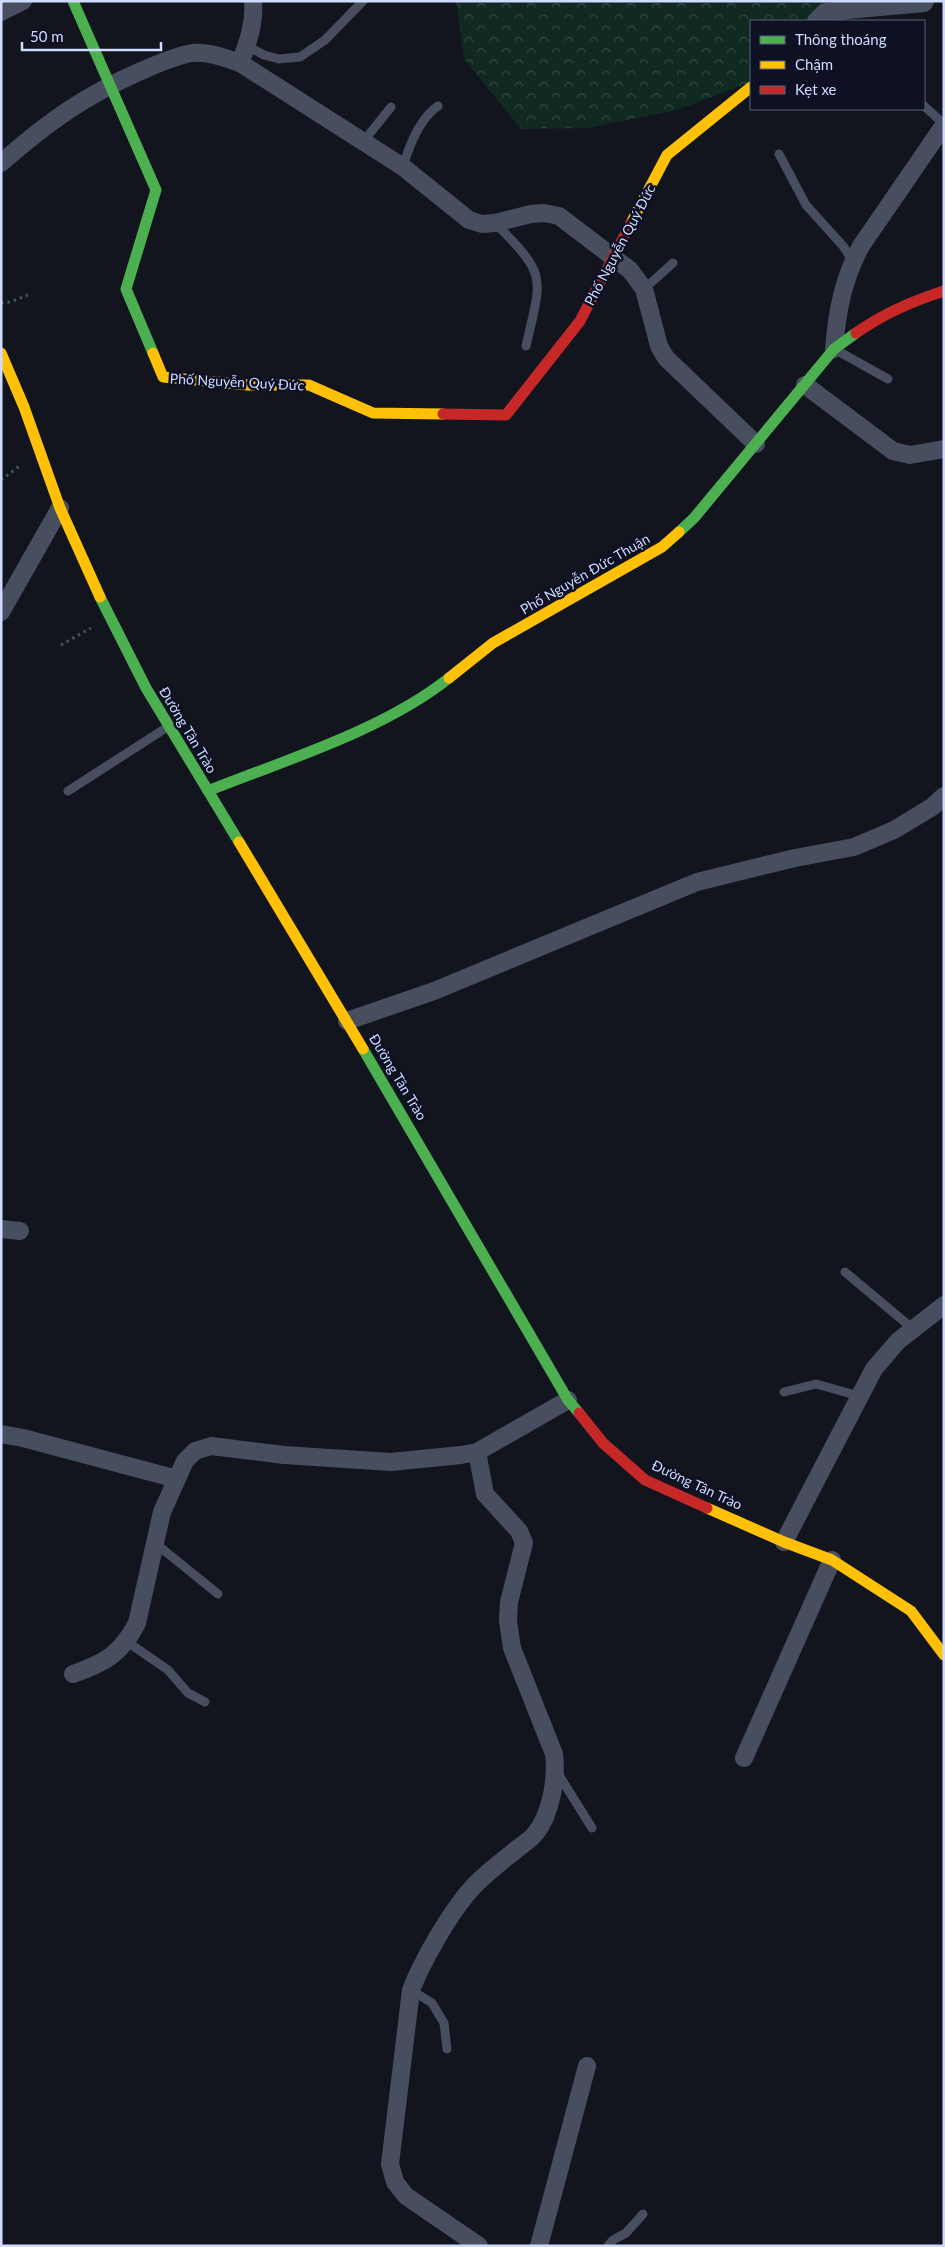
<svg xmlns="http://www.w3.org/2000/svg" width="945" height="2247" viewBox="0 0 945 2247" font-family="Lato,sans-serif">
<style>
.forest{fill:url(#forest-crowns)}
.lines{fill:none;stroke-linecap:round;stroke-linejoin:round}
.path{stroke:#42585c;stroke-width:3;stroke-dasharray:2.5 4;stroke-linecap:butt}
.lane{stroke:#474e5f;stroke-width:9}
.street{stroke:#474e5f;stroke-width:18}
.fast{stroke:#4caf50;stroke-width:11}
.slow{stroke:#ffc107;stroke-width:11}
.jam{stroke:#c62828;stroke-width:11}
.labels{text-anchor:middle;stroke-width:5;stroke-linejoin:round;paint-order:stroke}
.street-label{font-size:14px;fill:#cfdbff;stroke:#0d1123}
</style>
<defs>
<pattern id="forest-crowns" width="20" height="18" patternUnits="userSpaceOnUse" patternTransform="scale(1.25)"><rect width="20" height="18" fill="#102a21"/><path d="M2 6a3 3 0 1 1 6 0M12 15a3 3 0 1 1 6 0" fill="none" stroke="#324842"/></pattern>
</defs>
<rect width="100%" height="100%" fill="#12141e"/>
<path class="forest" d="M456,1H838L816,21H751V82L677,110L588,128L521,129L464,59Z"/>
<g class="lines">
<g class="path">
<path d="M1,303L10,302L28,295"/>
<path d="M1,480L21,465"/>
<path d="M61,645L91,628"/>
</g>
<g class="lane">
<path d="M247,46L264,55L279,59L300,57L325,40L363,1"/>
<path d="M924,106L944,124"/>
<path d="M363,142L391,107"/>
<path d="M779,154L806,205L843,246L853,261"/>
<path d="M403,167C409,146 420,118 438,106"/>
<path d="M495,223C548,276 542,276 526,346"/>
<path d="M644,289L673,263"/>
<path d="M836,350L888,379"/>
<path d="M68,791L166,728"/>
<path d="M845,1272L912,1328"/>
<path d="M784,1392L816,1384L859,1396"/>
<path d="M155,1543L218,1594"/>
<path d="M126,1641L168,1670L188,1693L205,1702"/>
<path d="M557,1772L592,1828"/>
<path d="M411,1990L432,2003L444,2023L447,2049"/>
<path d="M608,2246L613,2240L626,2233L643,2214"/>
</g>
<g class="street">
<path d="M1,12L23,1"/>
<path d="M816,21L825,12L924,3L925,1"/>
<path d="M240,63C248,43 255,22 253,1"/>
<path d="M1,163C48,122 84,96 141,71C157,64 175,56 192,53C207,51 226,58 240,63L403,167L469,220L482,224L495,223L531,214L544,213L559,216L630,270L644,289L659,346L666,358L756,444"/>
<path d="M834,349C837,312 843,279 861,246L944,125"/>
<path d="M805,385L893,451L910,455L944,449"/>
<path d="M1,612L60,508"/>
<path d="M347,1021L434,991L697,882L795,858L854,847L894,830L932,807L944,796"/>
<path d="M1,1229L20,1231"/>
<path d="M1,1434L23,1438L177,1479"/>
<path d="M477,1452L485,1494L519,1531L524,1543L509,1602L508,1621L512,1648L554,1754C557,1778 551,1815 535,1834C530,1840 523,1844 517,1849C500,1863 480,1877 466,1895C446,1920 423,1960 411,1990L390,2164L395,2182L406,2196L479,2246"/>
<path d="M784,1542L874,1369L898,1341L944,1305"/>
<path d="M73,1674C105,1663 121,1654 137,1623L162,1512L185,1461L195,1451L211,1446L284,1455L391,1462L461,1455L477,1452L568,1400"/>
<path d="M744,1758L832,1560"/>
<path d="M539,2246L587,2066"/>
</g>
<g class="fast">
<path d="M73,1L156,190L126,289L153,353"/>
<path d="M679,532L694,518L834,349L856,333"/>
<path d="M100,597L146,688L239,842"/>
<path d="M208,791C285,760 384,730 449,678"/>
<path d="M363,1049L568,1400L579,1413"/>
</g>
<g class="slow">
<path d="M631,223L667,155L751,87"/>
<path d="M1,353L24,407L60,508L100,597"/>
<path d="M153,353L163,377L248,385H309L373,413L443,414"/>
<path d="M449,678L493,643L662,547L679,532"/>
<path d="M239,842L363,1049"/>
<path d="M707,1508L784,1542L832,1560L911,1611L944,1655"/>
</g>
<g class="jam">
<path d="M856,333C883,314 912,301 944,291"/>
<path d="M443,414L506,415L580,321L631,223"/>
<path d="M579,1413L603,1443L645,1480L707,1508"/>
</g>
</g>
<g class="labels">
<g class="street-label">
<text transform="translate(620 245) rotate(-62)" y="5">Phố Nguyễn Quý Đức</text>
<text transform="translate(237 382) rotate(3)" y="5">Phố Nguyễn Quý Đức</text>
<text transform="translate(585 574) rotate(-30)" y="5">Phố Nguyễn Đức Thuận</text>
<text transform="translate(188 730) rotate(59)" y="5">Đường Tân Trào</text>
<text transform="translate(398 1077) rotate(59)" y="5">Đường Tân Trào</text>
<text transform="translate(697 1485) rotate(25)" y="5">Đường Tân Trào</text>
</g>
</g>
<rect width="945" height="2247" fill="none" stroke="#cfdbff" stroke-width="5"/>
<rect x="750" y="20" width="175" height="90" fill="#0d1123" stroke="#5b627b"/>
<rect x="760" y="36" width="25" height="8" fill="#4caf50" stroke="#5b627b"/>
<text x="795" y="45" font-size="15" fill="#cfdbff">Thông thoáng</text>
<rect x="760" y="61" width="25" height="8" fill="#ffc107" stroke="#5b627b"/>
<text x="795" y="70" font-size="15" fill="#cfdbff">Chậm</text>
<rect x="760" y="86" width="25" height="8" fill="#c62828" stroke="#5b627b"/>
<text x="795" y="95" font-size="15" fill="#cfdbff">Kẹt xe</text>
<path d="M22 42v8h139v-8" fill="none" stroke="#cfdbff" stroke-width="2.5"/>
<text x="30" y="42" font-size="15" fill="#cfdbff" stroke="#0d1123" stroke-width="4" paint-order="stroke">50 m</text>
</svg>
